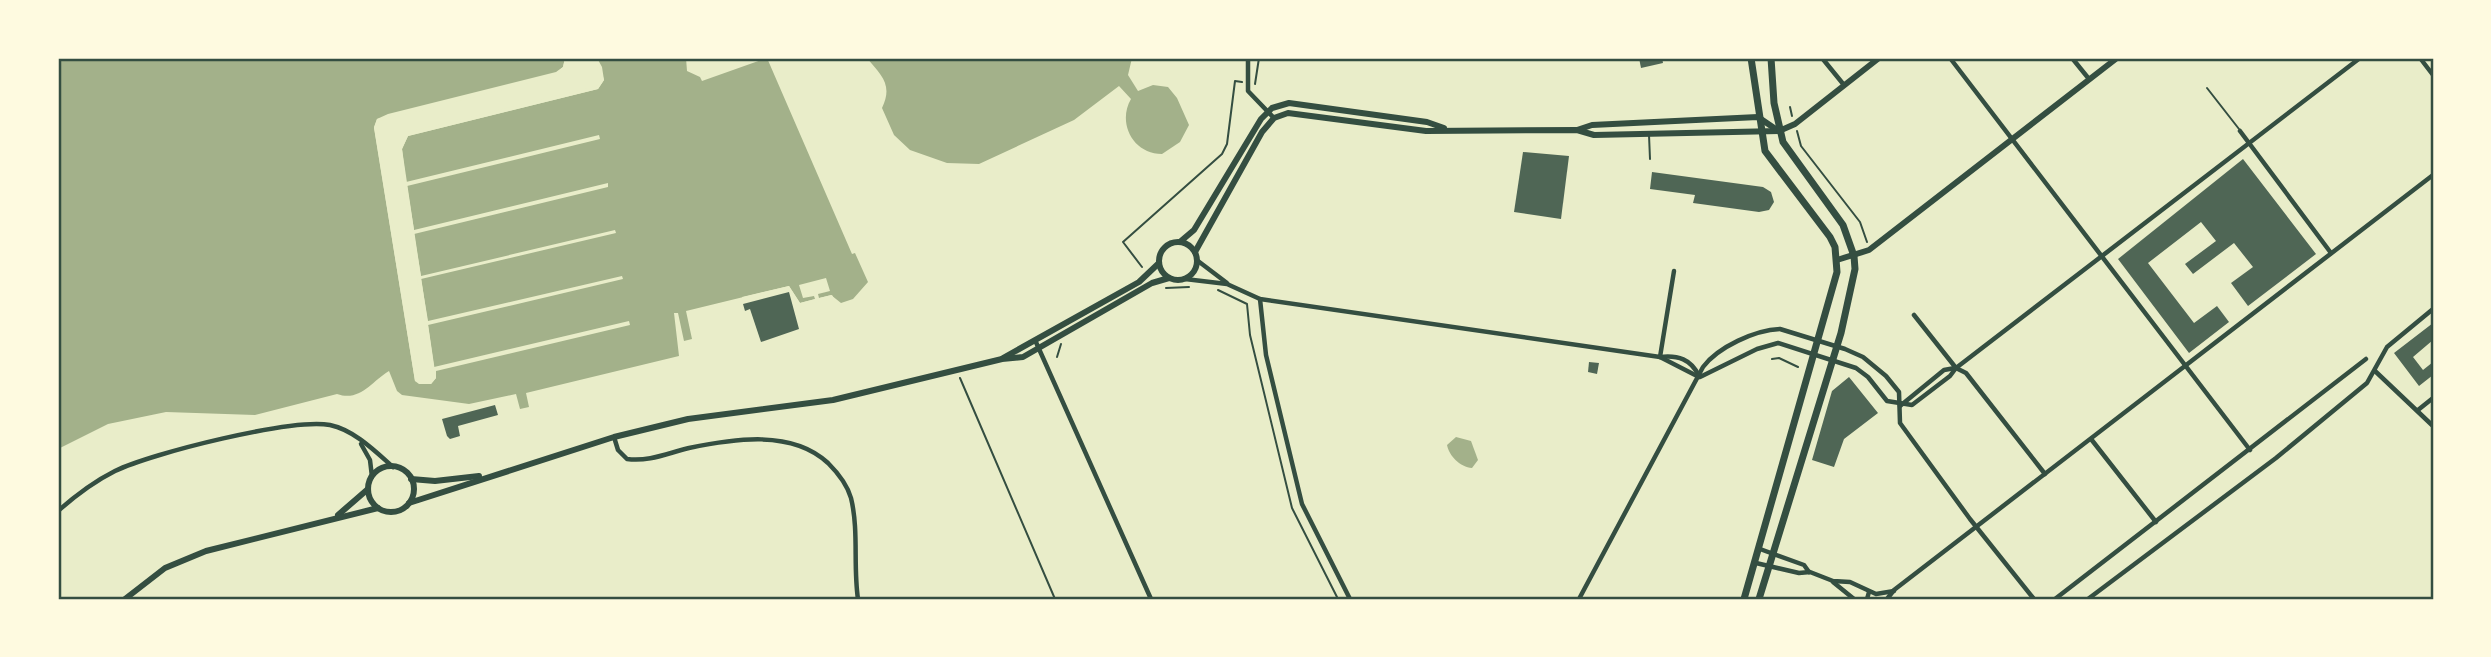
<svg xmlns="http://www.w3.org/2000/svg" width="2491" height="657" viewBox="0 0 2491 657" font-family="'Zilla Slab',serif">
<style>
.water{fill:#a3b18a}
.pier{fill:#e9edc9}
.building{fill:#4f6655}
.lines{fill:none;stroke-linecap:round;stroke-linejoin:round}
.path{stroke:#344e41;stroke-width:2}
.service{stroke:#344e41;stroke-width:2}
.minor{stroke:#344e41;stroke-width:4.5}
.secondary{stroke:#344e41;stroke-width:6}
.primary{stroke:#344e41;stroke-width:7}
.neatline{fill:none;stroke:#344e41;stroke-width:2.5}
</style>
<rect width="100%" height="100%" fill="#e9edc9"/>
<g class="water">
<path d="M58,58H565L563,67L556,72L388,114L377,119L374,128L415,381L431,384L436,378L402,149L408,136L598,89L604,80L597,58H686L687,71L700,77L702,81L767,58L852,254L855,253L868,282L853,299L841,303L831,295L800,303L789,286L686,311L692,339L684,341L678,313H674L679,356L526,393L529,407L520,409L516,394L469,404L402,395L397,391L389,371C371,382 360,402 337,394L255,415L166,412L108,424L58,449Z"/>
<path d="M867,58H1132L1128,75L1138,91L1153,85L1168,87L1177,98L1189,125L1180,142L1162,154C1133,154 1117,123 1131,99L1119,86L1074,120L979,164L947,163L910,150L894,135L882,108C893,85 882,76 867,58Z"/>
<path d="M1456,437L1471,441L1478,460L1472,468C1460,467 1449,456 1447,445Z"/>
</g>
<g class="pier">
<path d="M565,58H569L566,69L557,76L380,121L377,128L418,379L430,381L433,377L402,183L398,149L401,140L408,132L596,86L601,80L594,58H597L602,67L604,80L598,89L408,136L402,149L406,182L599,135L600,139L407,186L414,230L608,183V187L414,234L421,276L615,230L616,233L421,279L428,321L622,276L623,279L428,325L434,367L629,321L630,325L436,371V378L431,384H419L415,381L374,127L377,119L556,73L563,67Z"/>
<path d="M826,278L830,291L818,294L819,298L832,295L838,305L831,299L799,306L788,290L743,301L742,297L789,286L800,303L815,299L814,296L803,298L799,285Z"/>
</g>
<g class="building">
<path d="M1639,58H1662L1663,63L1641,68Z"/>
<path d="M1523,152L1569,156L1561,219L1514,212Z"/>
<path d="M2243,159L2316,254L2248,306L2231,283L2253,267L2234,243L2193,274L2185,264L2216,241L2201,222L2148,263L2194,323L2217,306L2229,322L2189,353L2118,259Z"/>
<path d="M1652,172L1763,187L1771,192L1774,202L1769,210L1759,212L1693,203L1695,195L1650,189Z"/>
<path d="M789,292L799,329L761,342L750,309L745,311L743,304Z"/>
<path d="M2433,323V340L2413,357L2423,370L2433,362V375L2419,386L2394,353Z"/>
<path d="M1589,362L1599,363L1597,374L1588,372Z"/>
<path d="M1849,377L1878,413L1844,439L1834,467L1812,460L1832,391Z"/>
<path d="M495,405L498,415L458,426L460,436L450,439L447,436L442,419Z"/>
</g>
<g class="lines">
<g class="path">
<path d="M1255,84L1259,58"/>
<path d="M1790,107L1792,116"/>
<path d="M1797,131L1801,146L1860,222L1867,242"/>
<path d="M1142,267L1123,242L1222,154L1227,144L1235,81L1242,82"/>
<path d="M1166,288L1189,287"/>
<path d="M1218,290L1247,304L1250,335L1292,508L1338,599"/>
<path d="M1057,357L1061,344"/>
<path d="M1772,359L1779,358L1798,367"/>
<path d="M960,378L1055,599"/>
</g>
<g class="service">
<path d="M2207,88L2239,129"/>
<path d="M1649,135L1650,159"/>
</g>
<g class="minor">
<path d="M1248,58V91L1274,118"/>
<path d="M1822,58L1844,85"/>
<path d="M1950,58L2250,450"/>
<path d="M2072,58L2089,79"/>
<path d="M2420,58L2433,75"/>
<path d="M2240,131L2331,253"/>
<path d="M1198,261L1227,283"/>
<path d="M1185,279L1227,284L1260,299L1660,357C1678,355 1691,359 1699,376"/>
<path d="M1260,299L1266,355L1302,504L1350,599"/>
<path d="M1914,315L1956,368L1966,373L2045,474"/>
<path d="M1035,340L1151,599"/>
<path d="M1660,357L1674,271"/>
<path d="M1660,357L1699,377"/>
<path d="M2375,371L2433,426"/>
<path d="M1700,377L1757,349L1778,343L1856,368L1868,377L1887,401L1912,405L1950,376L1956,368L2360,58"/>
<path d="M1900,406L1944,370L1955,368"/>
<path d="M2418,410L2433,398"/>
<path d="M614,437L618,450L627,459C649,462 668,453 689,448C733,439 792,429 828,463C837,472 847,484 851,498C859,531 853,566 858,599"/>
<path d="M2091,439L2156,522"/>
<path d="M361,444L370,460L372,477"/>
<path d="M58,511C75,496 95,481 115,471C152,453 292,418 330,425C354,430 375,451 393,467"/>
<path d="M1760,549L1804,565L1809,572"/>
<path d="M1756,563L1799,573L1810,572L1833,581L1850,582L1876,594L1894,591"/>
<path d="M1833,582L1854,599"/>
<path d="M1579,599L1703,367C1718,347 1755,330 1780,329L1845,349L1863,357L1886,376L1899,392L1900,423L1970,519L2034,599"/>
<path d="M1867,599L1869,592"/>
<path d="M1887,599L1894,590L2433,175"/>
<path d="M2055,599L2366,359"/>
<path d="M2088,599L2276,458L2367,383L2387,347L2433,309"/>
</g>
<g class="secondary">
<path d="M1577,130L1592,125L1758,117L1777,130"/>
<path d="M1181,241L1194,230L1261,119L1272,108L1289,103L1427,122L1444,128"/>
<circle cx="1178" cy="261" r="19"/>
<path d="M1195,252L1262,132L1274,118L1288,113L1426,131L1577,130L1594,135L1779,131L1795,124L1879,58"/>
<path d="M1837,260L1869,250L2117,58"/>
<path d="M1003,358L1139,282L1159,263"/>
<circle cx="391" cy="489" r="23"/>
<path d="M411,479L435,481L479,476"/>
<path d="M409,503L614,437L688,419L833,400L1002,359L1023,357L1152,283L1169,278"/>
<path d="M338,515L368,489"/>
<path d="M125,599L165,568L206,551L378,508"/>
</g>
<g class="primary">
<path d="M1744,599L1837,272L1835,247L1830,237L1765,151L1751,58"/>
<path d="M1759,599L1841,333L1855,269L1854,256L1843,225L1783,142L1774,103L1771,58"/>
</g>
</g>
<rect width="2491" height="657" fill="none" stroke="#fefae0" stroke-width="119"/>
<rect x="60" y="60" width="2372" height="538" class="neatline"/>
</svg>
